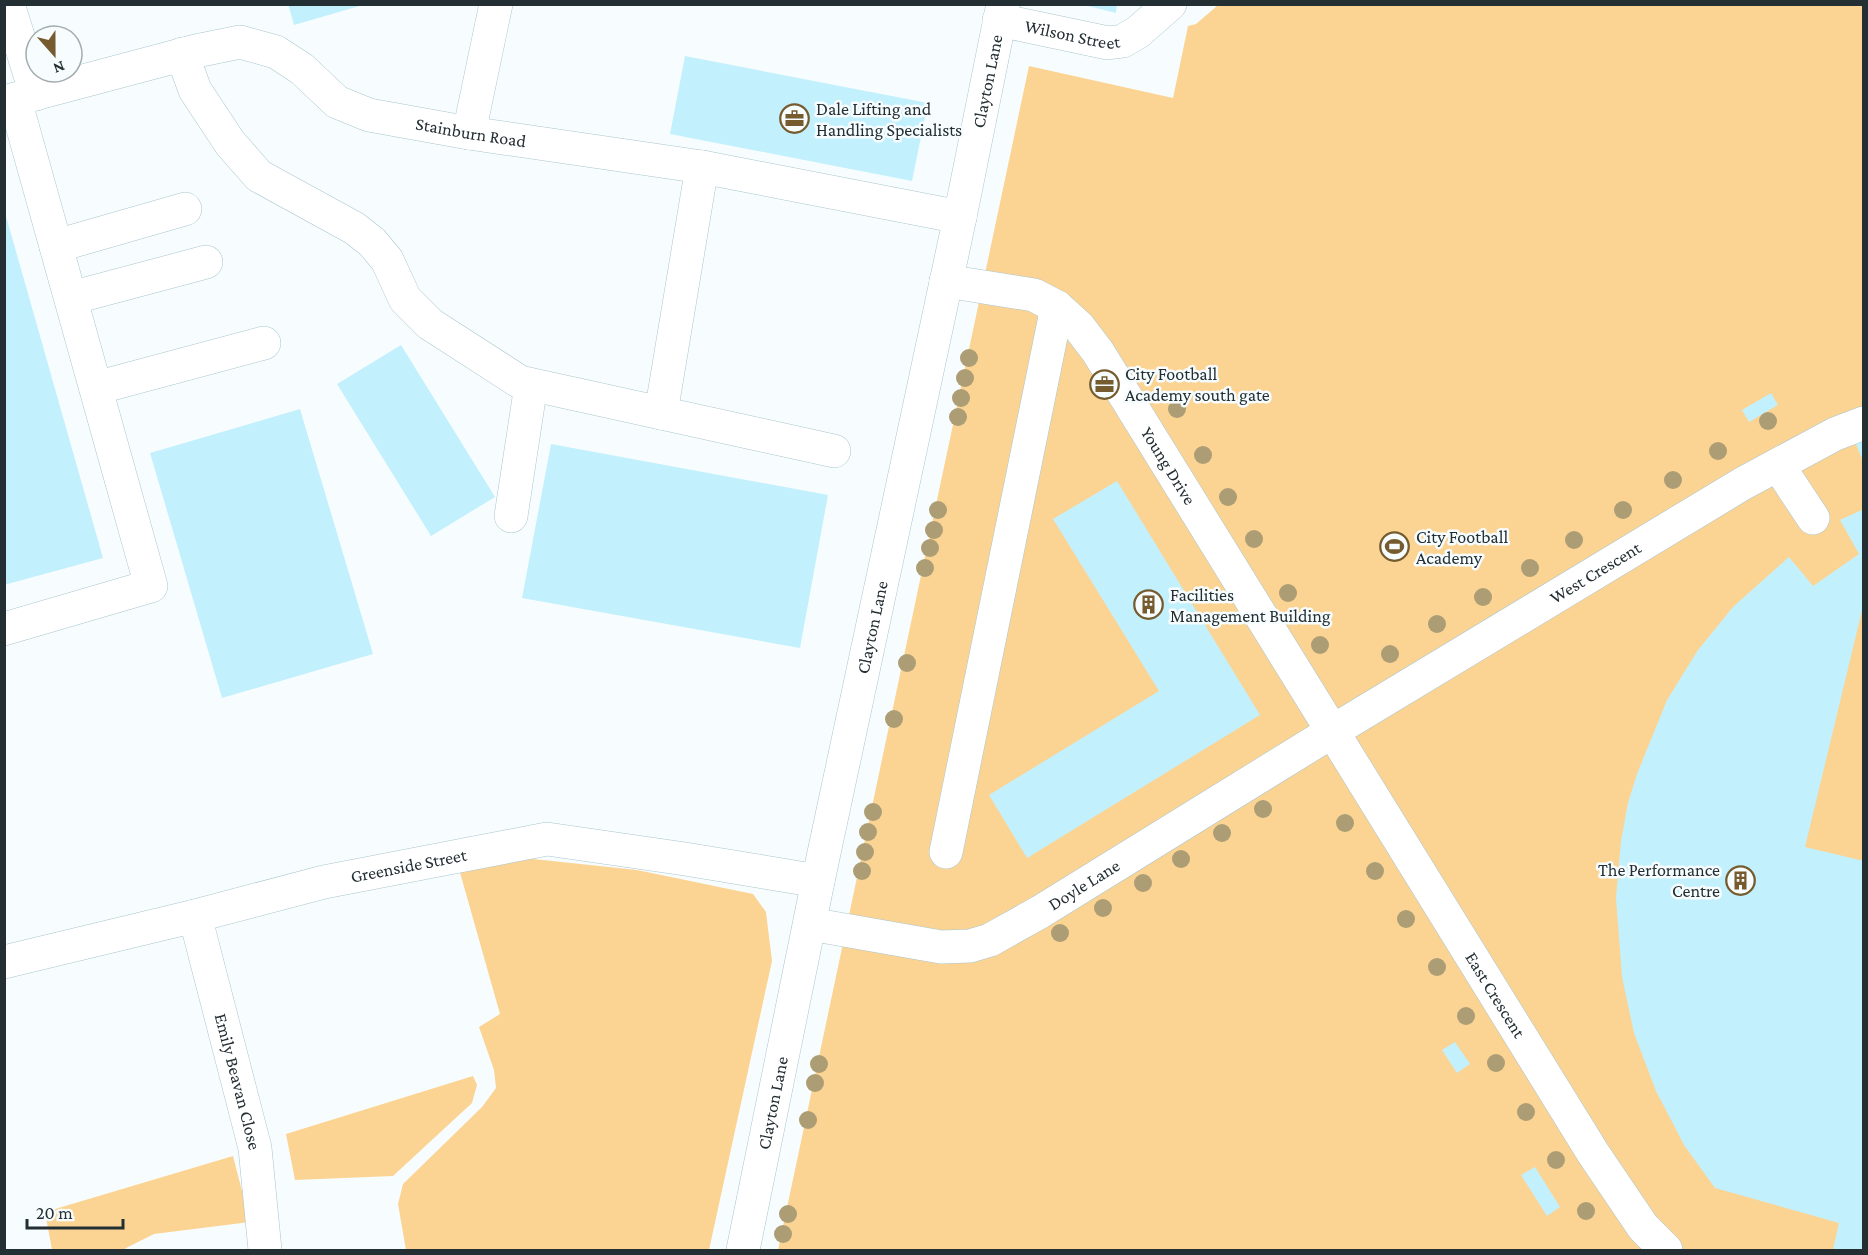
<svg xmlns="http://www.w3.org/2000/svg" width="1868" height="1255" viewBox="0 0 1868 1255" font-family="'Crimson Pro',serif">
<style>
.green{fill:#fbd494}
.building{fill:#c3f0fd}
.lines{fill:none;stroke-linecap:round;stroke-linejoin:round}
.minor-casing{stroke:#aac6ce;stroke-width:34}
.minor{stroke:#fff;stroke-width:33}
.tree{fill:#ad9d75}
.labels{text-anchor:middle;stroke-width:5;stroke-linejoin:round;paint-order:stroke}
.street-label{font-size:18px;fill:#242f33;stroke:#f7fdff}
.poi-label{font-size:18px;fill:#242f33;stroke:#f7fdff;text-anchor:start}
</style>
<rect width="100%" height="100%" fill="#f7fdff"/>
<g class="green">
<path d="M1218,5H1863V1250H778L1029,66L1173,98L1188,26L1196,24Z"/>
<path d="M524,858L637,870L753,894L766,912L772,961L709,1250H406L398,1204L403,1184L482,1107L496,1088L494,1070L479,1027L500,1014L459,869Z"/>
<path d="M473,1076L477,1085L472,1103L393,1176L295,1180L286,1134Z"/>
<path d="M233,1156L250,1222L154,1234L126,1248L124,1250H52L45,1212Z"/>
</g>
<g class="building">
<path d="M288,4H363V5L294,25Z"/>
<path d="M1080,4H1117L1116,13Z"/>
<path d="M685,56L928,103L912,181L670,134Z"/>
<path d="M4,209L103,558L4,585Z"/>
<path d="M401,345L495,497L431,536L337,384Z"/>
<path d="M1771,393L1778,405L1749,422L1742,410Z"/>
<path d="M300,409L373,654L222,698L150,453Z"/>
<path d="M1864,435V464L1854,439Z"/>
<path d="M551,444L828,495L800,648L522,598Z"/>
<path d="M1117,481L1260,715L1027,858L989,795L1159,691L1053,519Z"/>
<path d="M1864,509V602L1805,847L1864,861V1250H1833L1839,1223L1715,1188L1684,1145L1656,1091L1634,1033L1622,977L1616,898L1621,841L1628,803L1637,774L1667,700L1698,650L1733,607L1789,557L1813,586L1859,554L1840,520Z"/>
<path d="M1455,1042L1470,1064L1457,1073L1442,1050Z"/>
<path d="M1535,1167L1560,1207L1547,1216L1521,1175Z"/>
</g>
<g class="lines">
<defs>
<g id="minor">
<path d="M8,4L36,94"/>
<path id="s1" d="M999,20L1108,43L1123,41L1138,32L1170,4"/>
<path d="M182,54L195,90L230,143L259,176L354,228L372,242L387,260L405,299L430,324L520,382L834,451"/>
<path id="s2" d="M4,102L196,51L240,42L276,52L302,69L337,102L369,115L469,133L702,167L960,217"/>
<path d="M469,133L496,4"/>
<path d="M56,246L185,209"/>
<path id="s3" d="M946,281L1034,295L1057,307L1079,327L1098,352L1593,1153L1643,1227L1666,1250"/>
<path d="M71,298L206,262"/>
<path d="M96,388L264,343"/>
<path d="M661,413L702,167"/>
<path d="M1778,465L1813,518"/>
<path d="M511,516L531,385"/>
<path d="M4,629L151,586L15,100"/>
<path d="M946,852L1057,307"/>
<path id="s4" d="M195,916L255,1148L265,1250"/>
<path id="s5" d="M810,924L941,947L970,946L990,940L1040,912L1333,731L1742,484L1835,434L1864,423"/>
<path id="s6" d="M4,962L195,916L324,882L547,839L685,859L818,881"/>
<path id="s7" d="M743,1250L818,881L960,217L1003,4"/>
</g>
</defs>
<use href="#minor" class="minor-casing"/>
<use href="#minor" class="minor"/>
</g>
<g class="tree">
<circle cx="969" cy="358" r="9"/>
<circle cx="965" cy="378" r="9"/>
<circle cx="961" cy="398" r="9"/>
<circle cx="1177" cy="409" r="9"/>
<circle cx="958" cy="417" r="9"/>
<circle cx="1768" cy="421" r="9"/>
<circle cx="1718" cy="451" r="9"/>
<circle cx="1203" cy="455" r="9"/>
<circle cx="1673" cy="480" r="9"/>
<circle cx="1228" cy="497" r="9"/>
<circle cx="938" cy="510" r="9"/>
<circle cx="1623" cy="510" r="9"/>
<circle cx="934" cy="530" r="9"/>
<circle cx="1254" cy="539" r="9"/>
<circle cx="1574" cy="540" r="9"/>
<circle cx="930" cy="548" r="9"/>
<circle cx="925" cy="568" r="9"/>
<circle cx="1530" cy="568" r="9"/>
<circle cx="1288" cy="593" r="9"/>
<circle cx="1483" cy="597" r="9"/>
<circle cx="1437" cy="624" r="9"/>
<circle cx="1320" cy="645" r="9"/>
<circle cx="1390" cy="654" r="9"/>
<circle cx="907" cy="663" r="9"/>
<circle cx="894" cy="719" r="9"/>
<circle cx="1263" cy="809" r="9"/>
<circle cx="873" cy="812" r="9"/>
<circle cx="1345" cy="823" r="9"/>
<circle cx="868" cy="832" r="9"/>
<circle cx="1222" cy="833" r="9"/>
<circle cx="865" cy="852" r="9"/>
<circle cx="1181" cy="859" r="9"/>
<circle cx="862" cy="871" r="9"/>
<circle cx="1375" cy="871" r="9"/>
<circle cx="1143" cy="883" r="9"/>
<circle cx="1103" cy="908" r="9"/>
<circle cx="1406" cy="919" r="9"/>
<circle cx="1060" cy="933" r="9"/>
<circle cx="1437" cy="967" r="9"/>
<circle cx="1466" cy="1016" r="9"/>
<circle cx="1496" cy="1063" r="9"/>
<circle cx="819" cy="1064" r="9"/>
<circle cx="815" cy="1083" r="9"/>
<circle cx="1526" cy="1112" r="9"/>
<circle cx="808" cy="1120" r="9"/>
<circle cx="1556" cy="1160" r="9"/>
<circle cx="1586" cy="1211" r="9"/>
<circle cx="788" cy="1214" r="9"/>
<circle cx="783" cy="1234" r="9"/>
</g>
<defs>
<symbol id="office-ring" viewBox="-11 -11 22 22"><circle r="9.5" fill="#f7fdff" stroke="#755b2d" stroke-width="1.5"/><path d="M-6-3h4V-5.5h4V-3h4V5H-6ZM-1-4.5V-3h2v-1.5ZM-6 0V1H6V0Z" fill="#755b2d"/></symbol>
<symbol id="stadium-ring" viewBox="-11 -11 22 22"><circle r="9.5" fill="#f7fdff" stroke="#755b2d" stroke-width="1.5"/><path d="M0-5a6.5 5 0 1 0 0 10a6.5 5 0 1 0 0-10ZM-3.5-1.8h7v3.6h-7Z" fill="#755b2d"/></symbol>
<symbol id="building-ring" viewBox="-11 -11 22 22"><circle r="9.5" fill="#f7fdff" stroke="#755b2d" stroke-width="1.5"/><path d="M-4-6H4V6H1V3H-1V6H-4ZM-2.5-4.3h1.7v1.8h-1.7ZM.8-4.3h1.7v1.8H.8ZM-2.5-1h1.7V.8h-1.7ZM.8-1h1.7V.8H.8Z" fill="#755b2d"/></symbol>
</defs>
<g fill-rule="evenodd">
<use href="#office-ring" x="778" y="102" width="33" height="33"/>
<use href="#office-ring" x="1088" y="368" width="33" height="33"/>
<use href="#stadium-ring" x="1378" y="530" width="33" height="33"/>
<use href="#building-ring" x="1132" y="588" width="33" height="33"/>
<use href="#building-ring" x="1724" y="864" width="33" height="33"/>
</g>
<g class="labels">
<g class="street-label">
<text dy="6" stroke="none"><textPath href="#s1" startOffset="75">Wilson Street</textPath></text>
<text dy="6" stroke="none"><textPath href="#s7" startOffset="1194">Clayton Lane</textPath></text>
<text dy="6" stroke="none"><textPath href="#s2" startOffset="498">Stainburn Road</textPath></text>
<text dy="6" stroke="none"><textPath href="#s3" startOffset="310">Young Drive</textPath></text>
<text dy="6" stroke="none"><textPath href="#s5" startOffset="891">West Crescent</textPath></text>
<text dy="6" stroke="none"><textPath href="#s7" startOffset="636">Clayton Lane</textPath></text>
<text dy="6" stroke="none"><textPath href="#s6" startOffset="416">Greenside Street</textPath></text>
<text dy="6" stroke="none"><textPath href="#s5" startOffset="292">Doyle Lane</textPath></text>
<text dy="6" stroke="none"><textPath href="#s3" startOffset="932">East Crescent</textPath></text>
<text dy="6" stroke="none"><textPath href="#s4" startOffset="171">Emily Beavan Close</textPath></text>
<text dy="6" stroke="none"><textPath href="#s7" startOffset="150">Clayton Lane</textPath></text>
</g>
<g class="poi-label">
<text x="816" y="115">Dale Lifting and<tspan x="816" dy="21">Handling Specialists</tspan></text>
<text x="1125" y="380">City Football<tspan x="1125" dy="21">Academy south gate</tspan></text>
<text x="1416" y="543">City Football<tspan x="1416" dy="21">Academy</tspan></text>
<text x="1170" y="601">Facilities<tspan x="1170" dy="21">Management Building</tspan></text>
<text x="1720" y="876" text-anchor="end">The Performance<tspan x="1720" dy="21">Centre</tspan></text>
</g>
</g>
<rect width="1868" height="1255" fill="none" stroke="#242f33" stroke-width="12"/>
<g transform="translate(54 54) rotate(159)"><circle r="28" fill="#f7fdff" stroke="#a3abad" stroke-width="1.5"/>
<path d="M0-4.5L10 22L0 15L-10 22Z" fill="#755b2d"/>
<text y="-9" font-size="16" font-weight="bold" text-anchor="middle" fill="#242f33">N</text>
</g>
<path d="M27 1219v9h96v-9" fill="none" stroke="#242f33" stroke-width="3"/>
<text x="36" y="1219" font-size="18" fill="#242f33" stroke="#f7fdff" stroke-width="4.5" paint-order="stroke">20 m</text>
</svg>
